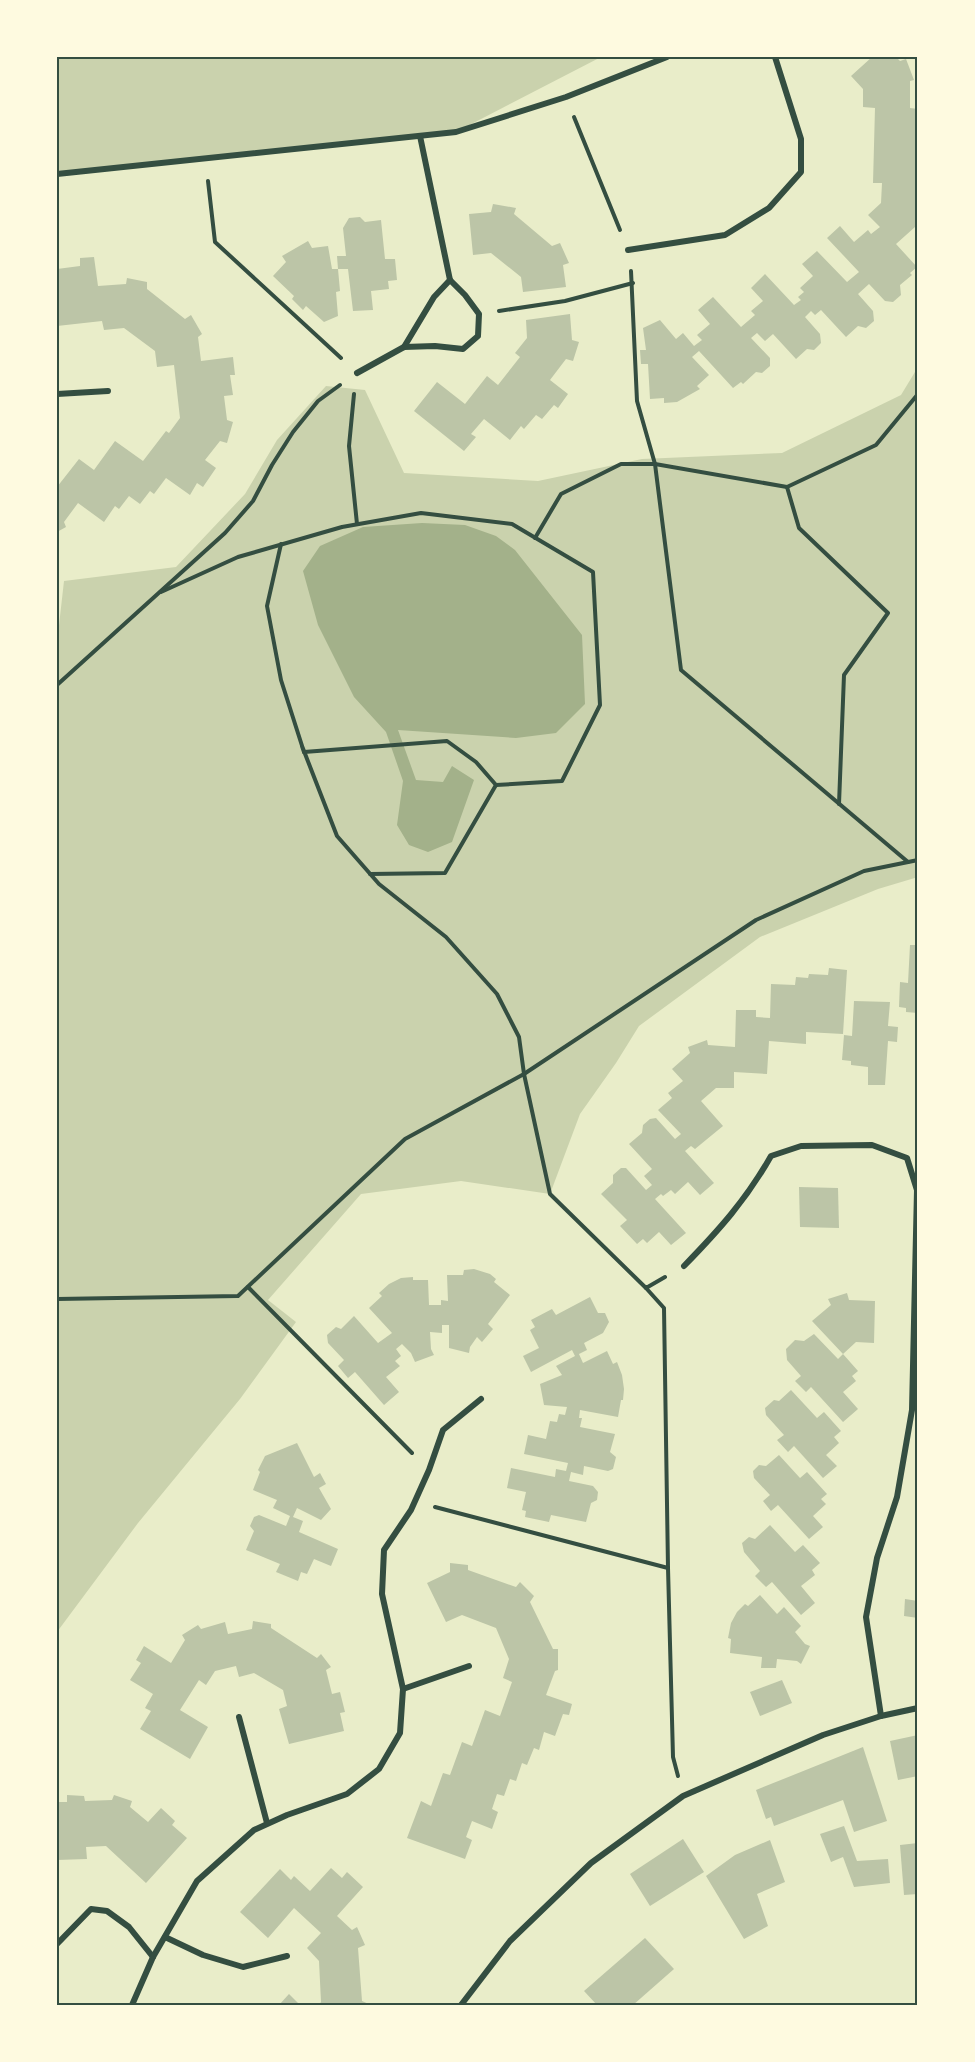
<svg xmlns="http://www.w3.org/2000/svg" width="975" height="2062" viewBox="0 0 975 2062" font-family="Roboto,sans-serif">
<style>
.green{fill:#cad2ad}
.water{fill:#a3b18a}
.building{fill:#bcc5a7}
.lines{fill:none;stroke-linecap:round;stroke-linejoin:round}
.path{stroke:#344e41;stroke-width:4}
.minor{stroke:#344e41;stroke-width:6}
.neatline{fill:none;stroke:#344e41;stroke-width:2}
</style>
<rect width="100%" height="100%" fill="#e9edc9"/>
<g class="green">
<path d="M57,57H601L456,132L57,174Z"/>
<path d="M918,367V877L878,889L760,937L639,1026L616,1063L580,1114L550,1194L461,1181L361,1194L268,1300L296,1322L240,1399L138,1523L57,1632V643L64,581L176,567L245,494L277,440L326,386L365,390L404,473L538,481L642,459L782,453L901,395Z"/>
</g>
<path class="water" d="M422,523L465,525L496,536L515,550L582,635L585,704L556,733L516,738L398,730L416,780L443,782L452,766L474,780L452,842L428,852L409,845L397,825L403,781L386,732L354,697L318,625L303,571L320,546L363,527Z"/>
<g class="building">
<path d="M872,57H896L900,61L906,59L914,80L910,81V108L918,109V229L915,227L896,244L917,267L910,273L912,275L900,285L901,295L893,302L885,301L869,284L858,294L873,311L874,321L866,328L858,326L846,337L821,310L815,315L811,311L805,317L820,334L821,343L814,350L807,349L796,359L773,334L765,341L757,333L751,338L770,358V366L762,373L756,372L743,384L741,382L733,388L699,351L692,357L709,375L697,386L700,389L677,402L664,403V398L650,399L648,364H641L640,350H646L643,328L660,320L676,339L683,333L694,346L702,340L697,335L710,324L698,310L713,297L741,327L755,315L751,311L763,301L751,288L765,274L794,305L801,300L798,297L804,292L800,288L813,276L802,264L817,251L847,282L859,272L827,238L840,226L854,242L868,230L871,234L880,227L868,215L881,203L882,183H873L875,108L863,107V89L851,76Z"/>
<path d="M493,204L516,208L514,214L552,246L560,243L569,263L563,265L566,287L523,292L521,277L491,253L473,255L469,214L491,212Z"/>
<path d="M360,217L365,222L381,220L385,259H395L397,280L388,281L389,289L371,291L373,310L353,311L348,269H338L340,291L336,292L338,316L324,322L306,306L303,310L292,299L294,296L273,276L286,262L282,256L308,241L312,248L328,246L332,269H338L337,256H346L343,228L349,218Z"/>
<path d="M94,257L98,286L126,284L127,278L147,282V289L185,319L191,315L202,334L198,337L201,361L233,357L235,375H230L233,395L224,396L227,420L233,422L227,443L220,441L205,460L216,468L203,487L197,483L190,495L166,478L154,494L150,491L140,504L129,496L119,509L115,506L104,522L78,503L64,522L66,527L57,532V487L79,459L94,470L115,441L143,461L166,431L169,433L180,418L174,365L157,367L155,351L124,328L104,330L102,321L57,326V269L80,266V258Z"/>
<path d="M570,314L572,340L579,342L573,361L566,359L550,380L568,394L558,408L554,405L542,419L536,415L524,429L521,426L510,440L484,419L471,434L476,437L464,451L414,411L437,382L465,404L487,376L498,385L520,357L515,353L527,338L526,320Z"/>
<path d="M910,945H918V1013L906,1012V1008L899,1007L900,982L908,983Z"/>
<path d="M829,968L847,970L843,1034L806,1032V1044L769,1041L767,1074L734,1072V1088H716L701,1101L723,1126L695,1149L691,1146L685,1151L714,1183L700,1195L688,1182L675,1194L671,1190L663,1196L661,1194L655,1199L686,1233L671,1245L659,1232L647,1243L643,1239L637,1244L620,1226L627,1220L601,1194L613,1183V1175L621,1168H626L646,1190L652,1185L644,1176L652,1169L629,1144L642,1133L643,1125L650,1119L656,1118L675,1139L681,1134L658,1110L672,1098L668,1093L683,1081L672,1069L690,1053L688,1047L707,1040L708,1045L735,1047L736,1010H756V1017L770,1018L771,984L795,985L796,977L808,978L809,974L828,975Z"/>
<path d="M854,1001L890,1002L888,1026L898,1027L897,1042L888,1041L885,1085H868V1067L851,1065V1061L842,1060L844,1035L852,1036Z"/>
<path d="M799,1187L838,1188L839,1228L800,1227Z"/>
<path d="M474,1269L490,1274L496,1279L494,1282L510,1295L488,1324L493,1329L482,1342L477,1337L470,1347L469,1353L449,1348V1325H442V1333L430,1332L431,1349L434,1355L415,1362L411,1353L402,1344L396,1349L401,1356L395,1361L400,1366L386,1377L399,1392L384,1405L355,1372L348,1378L338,1366L344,1360L328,1343L327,1335L336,1327L341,1329L354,1316L378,1343L392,1333L369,1308L382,1296L379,1293L389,1284L401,1278L413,1277V1280H428L429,1305H441V1300L448,1301L447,1275H463L464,1270Z"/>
<path d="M847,1293L849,1300L875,1301L874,1343L856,1342L843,1354L858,1371L852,1376L856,1381L843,1392L858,1409L843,1422L811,1387L806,1392L795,1381L801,1376L787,1360L786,1349L795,1340L804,1341L814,1334L838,1359L843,1354L812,1321L831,1305L828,1299Z"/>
<path d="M590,1297L598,1313H605L609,1322L603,1333L584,1343L587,1350L579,1354L583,1363L607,1351L613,1364L617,1362L622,1375L624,1389L623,1400H621L618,1417L580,1410L579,1418H582L580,1427L615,1434L610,1452L616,1457L613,1469L608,1471L584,1466L583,1475L571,1472L569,1481L593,1486L598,1492L597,1500L591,1503L586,1522L551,1515L549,1522L525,1517L526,1511L522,1510L526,1492L507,1488L511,1468L555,1477L556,1469L566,1471L568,1463L524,1454L528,1435L546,1439L550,1421L557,1422L559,1414L565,1415L567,1407L544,1405L540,1384L562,1375L556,1366L575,1356L572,1350L531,1372L523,1356L539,1348L530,1330L535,1327L531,1320L552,1309L556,1315Z"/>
<path d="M791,1390L817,1418L824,1412L841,1431L834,1437L839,1443L826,1455L837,1466L823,1478L794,1446L788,1452L777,1440L784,1435L766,1415L765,1408L774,1400L779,1401Z"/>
<path d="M297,1443L314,1477L320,1473L326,1484L319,1488L331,1509L321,1520L297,1508L293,1517L303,1521L299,1532L338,1549L331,1566L314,1559L307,1574L301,1572L298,1581L276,1572L280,1564L246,1550L254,1531L250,1526L254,1517L259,1515L286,1526L290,1516L273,1508L277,1500L253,1490L260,1472L258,1470L265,1456Z"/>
<path d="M779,1455L800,1478L807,1472L827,1494L821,1499L826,1504L813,1516L823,1527L809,1539L778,1505L771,1511L763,1501L770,1495L754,1478L753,1471L759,1465L766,1466Z"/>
<path d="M770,1525L795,1552L803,1545L820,1563L812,1570L815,1575L801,1586L815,1603L801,1615L772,1582L766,1587L755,1576L760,1571L744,1552L742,1543L749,1537L755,1539Z"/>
<path d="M450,1563L468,1565V1570L516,1587L520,1582L534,1596L530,1602L553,1649H558V1670L555,1671L546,1695L572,1704L569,1715L563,1714L555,1736L544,1732L539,1750L534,1748L527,1765L522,1763L516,1781L510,1779L504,1796L497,1794L492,1809L498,1812L492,1829L472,1821L466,1837L472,1840L465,1859L407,1838L421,1801L431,1806L443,1773L450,1775L462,1742L472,1746L485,1710L500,1716L512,1682L503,1678L509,1659L496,1628L462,1615L446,1622L427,1583L450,1572Z"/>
<path d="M760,1595L777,1614L784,1607L801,1626L795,1632L805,1644L810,1646L801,1664L797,1661L777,1659L776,1668H761L762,1657L730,1653L731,1639L728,1638L731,1623L737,1612L745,1604L748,1606Z"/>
<path d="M905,1599L918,1601V1618L904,1616Z"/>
<path d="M253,1621L271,1624V1628L317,1658L321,1654L331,1667L326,1670L332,1694L340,1692L345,1712L340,1713L344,1731L289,1744L279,1709L287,1706L283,1690L254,1673L239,1677L236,1666L215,1671L206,1685L199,1680L180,1710L208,1727L190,1759L140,1729L151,1711L145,1708L153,1694L130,1680L141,1663L136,1660L144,1646L171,1663L185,1640L182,1635L198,1625L201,1629L225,1622L228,1634L252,1629Z"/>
<path d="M782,1680L792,1703L760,1716L750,1692Z"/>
<path d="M918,1735V1776L898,1780L890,1741Z"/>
<path d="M863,1747L887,1821L854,1832L843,1800L774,1826L771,1817L766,1819L756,1790Z"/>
<path d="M67,1795L84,1796L85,1801L112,1800L114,1795L132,1801L130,1807L148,1822L161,1808L175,1821L172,1825L187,1838L146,1883L106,1846L86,1847L87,1859L57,1860V1802H67Z"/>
<path d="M844,1826L857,1861L888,1859L890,1883L854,1887L843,1857L831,1862L820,1834Z"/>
<path d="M683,1839L704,1872L650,1906L630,1874Z"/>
<path d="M770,1840L785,1882L757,1894L768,1926L744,1939L706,1876L735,1855Z"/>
<path d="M918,1843V1894L904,1895L900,1845Z"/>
<path d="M331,1868L342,1878L347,1872L363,1887L337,1916L352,1930L357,1927L365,1945L358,1948L362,2001L371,2005H319L321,2002L319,1961L307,1948L321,1933L294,1908L268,1938L240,1912L280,1869L291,1880L294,1876L310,1891Z"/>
<path d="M645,1938L674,1969L633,2005H597L584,1991Z"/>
<path d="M289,1994L300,2005H279Z"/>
</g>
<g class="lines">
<g class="path">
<path d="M574,117L620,230"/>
<path d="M208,181L215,242L341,358"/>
<path d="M631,271L637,401L655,464L681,670L908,862"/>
<path d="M499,311L565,301L633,283"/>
<path d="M354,394L349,446L357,524"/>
<path d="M787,487L799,528L888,613L844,675L839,804"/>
<path d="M535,538L561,494L621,464H655L787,487L876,445L918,394"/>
<path d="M281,544L267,606L281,680L304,752L302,746L337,836L379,884L446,937L497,994L519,1037L524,1074L550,1194L646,1288L665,1277"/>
<path d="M161,592L238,557L342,527L421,513L512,524L593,572L600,705L562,781L496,785"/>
<path d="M57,685L225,533L253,501L272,465L293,432L318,401L340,385"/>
<path d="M304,752L447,741L476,762L496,785"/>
<path d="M370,874L445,873L496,785"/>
<path d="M248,1287L412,1453"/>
<path d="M57,1299L238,1296L405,1139L524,1074L756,920L864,871L918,860"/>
<path d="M435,1507L668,1568L664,1308L646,1288"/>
<path d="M668,1568L673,1757L678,1776"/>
</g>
<g class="minor">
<path d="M57,174L456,132L566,97L667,57"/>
<path d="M628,250L725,235L769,208L801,172V139L775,57"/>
<path d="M404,347L434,297L450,280"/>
<path d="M357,373L404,347L435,346L463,349L478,336L479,314L465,295L450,280L420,136"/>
<path d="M57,394L108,391"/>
<path d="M684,1266C719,1230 746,1200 771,1156L801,1146L872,1145L907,1158L917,1190L912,1410L897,1497L877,1558L866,1617L881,1716"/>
<path d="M403,1689L469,1666"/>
<path d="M239,1717L267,1823"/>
<path d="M165,1937L203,1955L243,1967L287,1956"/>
<path d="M57,1944L91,1909L107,1911L129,1927L153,1957"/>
<path d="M132,2005L153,1957L197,1881L254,1830L287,1815L347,1794L379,1769L400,1733L403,1689L382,1594L384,1550L411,1510L429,1470L443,1430L481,1399"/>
<path d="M461,2005L510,1941L591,1863L683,1796L823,1735L881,1716L918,1708"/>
</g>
</g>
<rect width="975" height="2062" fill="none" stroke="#fefae0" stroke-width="117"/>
<rect x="58" y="58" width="858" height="1946" class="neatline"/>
</svg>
